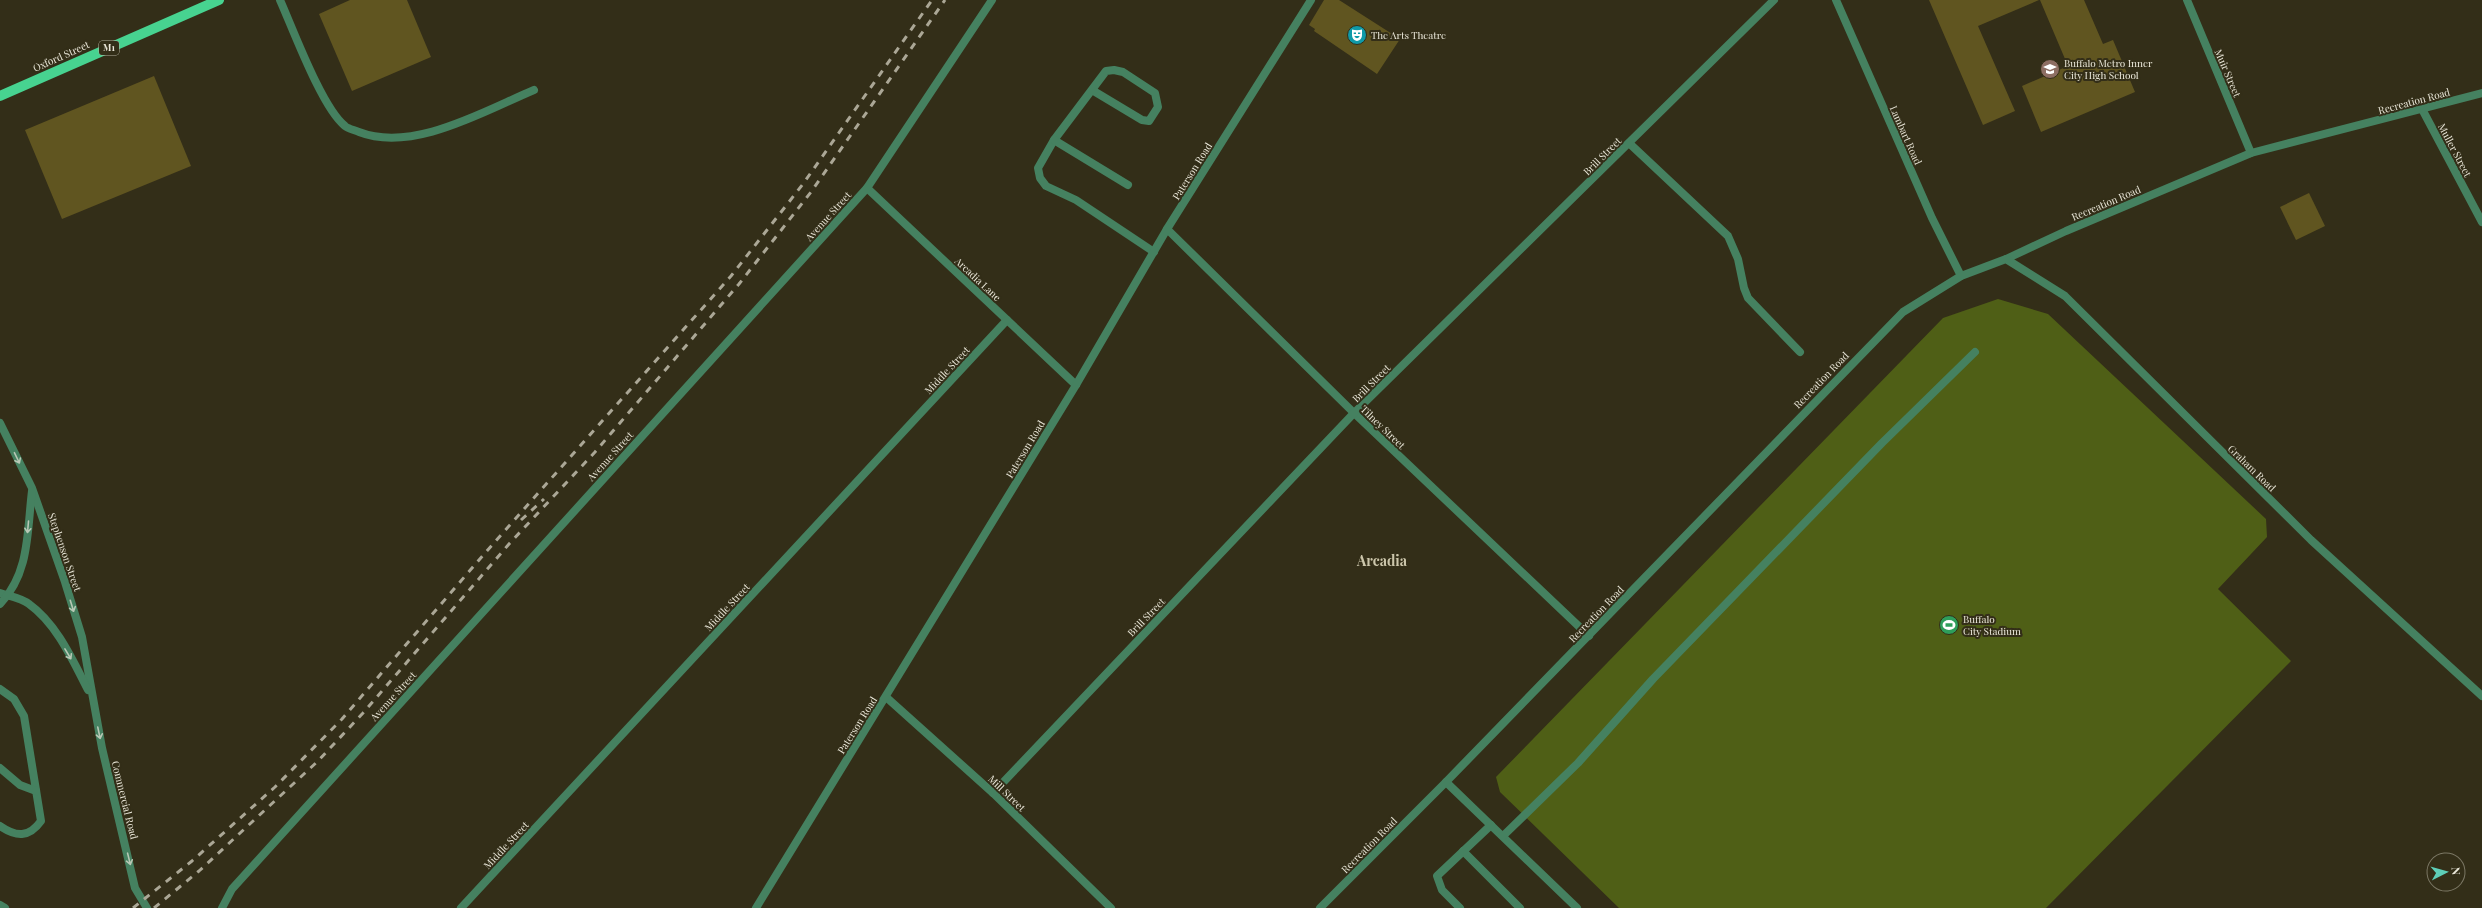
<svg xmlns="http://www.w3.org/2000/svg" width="2482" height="908" viewBox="0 0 2482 908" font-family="'Playfair Display',serif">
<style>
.green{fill:#4f5f16}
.building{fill:#605520}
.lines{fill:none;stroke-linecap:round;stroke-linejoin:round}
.service{stroke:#458160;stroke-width:8}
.minor{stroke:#458160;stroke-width:8}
.tertiary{stroke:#458160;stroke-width:8}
.primary{stroke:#47d390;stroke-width:10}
.rail{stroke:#aba796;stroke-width:3;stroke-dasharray:7 7;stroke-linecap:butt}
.oneway{stroke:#b8c8b5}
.labels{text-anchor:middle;stroke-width:4;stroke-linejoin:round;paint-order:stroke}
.shield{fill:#332e18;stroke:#b3b09f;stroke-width:1}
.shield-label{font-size:9px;font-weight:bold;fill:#eae7d9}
.poi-label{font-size:10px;fill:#eae7d9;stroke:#332e18;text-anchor:start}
.street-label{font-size:10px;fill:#eae7d9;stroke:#332e18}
.district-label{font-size:14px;font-weight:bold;fill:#ccc6ab;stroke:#332e18}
</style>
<rect width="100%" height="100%" fill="#332e18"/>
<path class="green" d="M1998,299L2048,314L2266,519L2267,537L2218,589L2291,661L2046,908H1619L1500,792L1496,777L1943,318Z"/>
<g class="building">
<path d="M350,0H407L431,57L352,91L319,14Z"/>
<path d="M1324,0H1339L1400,39L1377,74L1314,31L1315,29L1309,25Z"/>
<path d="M1929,0H2039L1978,26L2015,111L1983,125Z"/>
<path d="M2040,0H2084L2103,44L2113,40L2135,92L2041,132L2022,86L2068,66Z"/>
<path d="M154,76L191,166L62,219L25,130Z"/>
<path d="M2309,193L2325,226L2296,240L2280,207Z"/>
</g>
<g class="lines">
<g class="service">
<path d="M280,0C293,29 322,108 345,126C348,129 355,130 359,132C413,153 484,111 534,90"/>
<path d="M1092,90L1142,120L1149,121L1158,107L1155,93L1123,72L1114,70L1106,71L1054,140L1038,168L1040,178L1046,186L1076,200L1154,252"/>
<path d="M1054,140L1128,185"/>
<path d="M1629,143L1728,236L1738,259L1744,288L1748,298L1800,352"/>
<path d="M1167,229L1354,413L1589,636"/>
<path d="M0,689L14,699L24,716L41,821C29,838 16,837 0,826"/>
<path d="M886,697L993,793L1111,908"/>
<path d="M0,768L20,785L36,791"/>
<path d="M1446,782L1577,908"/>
<path d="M993,793L1354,413L1774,0"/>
<path d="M1503,836L1578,763L1653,679L1882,443L1975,352"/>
<path d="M1463,851L1520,908"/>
<path d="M1460,908L1442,890L1437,876L1491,825"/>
</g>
<g class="minor">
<path d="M2187,0L2251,153"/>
<path d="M2422,109L2482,222"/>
<path d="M867,188L1076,385"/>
<path d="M2006,259L2066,231L2251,153L2482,93"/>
<path d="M222,908L232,889L867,188L992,0"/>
<path d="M461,908L1007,320"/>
<path d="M756,908L1076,385L1167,229L1311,0"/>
</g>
<g class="tertiary">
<path d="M1836,0L1932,218L1961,276"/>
<path d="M0,423L32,488L65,582L82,637L102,748L135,888L147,908"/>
<path d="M0,593C9,596 22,598 29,604C57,624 73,661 88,690"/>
<path d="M0,604C30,573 27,531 32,491"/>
<path d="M0,905L5,908"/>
<path d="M1320,908L1446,782L1903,312L1961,276L2006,259L2065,296L2311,540L2482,696"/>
</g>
<path class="primary" d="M0,96L219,0"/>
<g class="rail">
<path d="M521,520L544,499"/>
<path d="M133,908L192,861L275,787L342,719L485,553L731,276L803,184L932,0"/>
<path d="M154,908L199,871L318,761L363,713L509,544L595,452L739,284L811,192L945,0"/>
</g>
</g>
<defs><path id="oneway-shaft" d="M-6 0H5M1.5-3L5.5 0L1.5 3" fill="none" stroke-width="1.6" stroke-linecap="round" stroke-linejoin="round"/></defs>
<g class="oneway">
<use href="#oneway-shaft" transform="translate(17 458) rotate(64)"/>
<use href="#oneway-shaft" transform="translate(28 527) rotate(95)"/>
<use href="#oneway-shaft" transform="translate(72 606) rotate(73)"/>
<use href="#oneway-shaft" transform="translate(68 654) rotate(59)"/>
<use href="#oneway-shaft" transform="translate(99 733) rotate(78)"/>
<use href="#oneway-shaft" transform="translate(129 859) rotate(76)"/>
</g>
<defs>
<symbol id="theatre-disc" viewBox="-11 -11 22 22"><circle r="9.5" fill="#0f9aa8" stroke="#332e18"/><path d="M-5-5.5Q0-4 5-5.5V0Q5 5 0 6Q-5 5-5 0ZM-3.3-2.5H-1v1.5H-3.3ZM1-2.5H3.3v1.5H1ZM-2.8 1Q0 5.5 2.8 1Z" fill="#fff"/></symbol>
<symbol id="school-disc" viewBox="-11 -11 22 22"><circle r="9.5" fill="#8d6e63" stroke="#332e18"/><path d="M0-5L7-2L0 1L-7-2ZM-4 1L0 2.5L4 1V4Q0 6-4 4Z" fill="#fff"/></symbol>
<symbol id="stadium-disc" viewBox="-11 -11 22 22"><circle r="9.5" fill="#2e9e5b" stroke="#332e18"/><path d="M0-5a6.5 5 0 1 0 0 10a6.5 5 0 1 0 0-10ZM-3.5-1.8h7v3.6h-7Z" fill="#fff"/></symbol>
</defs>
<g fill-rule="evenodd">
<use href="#theatre-disc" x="1346" y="24" width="22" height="22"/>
<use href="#school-disc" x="2039" y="58" width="22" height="22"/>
<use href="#stadium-disc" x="1938" y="614" width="22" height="22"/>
</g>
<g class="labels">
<rect class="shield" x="99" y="41" width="20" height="14" rx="3"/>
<g class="shield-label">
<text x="109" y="51">M1</text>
</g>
<g class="poi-label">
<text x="1371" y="39">The Arts Theatre</text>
<text x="2064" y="67">Buffalo Metro Inner<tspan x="2064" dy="12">City High School</tspan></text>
<text x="1963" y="623">Buffalo<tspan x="1963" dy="12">City Stadium</tspan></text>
</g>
<g class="street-label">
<text transform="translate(61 56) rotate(-24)" y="4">Oxford Street</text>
<text transform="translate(2228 73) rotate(67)" y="4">Muir Street</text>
<text transform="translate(2414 101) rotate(-15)" y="4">Recreation Road</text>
<text transform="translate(1906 135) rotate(66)" y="4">Lambart Road</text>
<text transform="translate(2455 150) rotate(62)" y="4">Muller Street</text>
<text transform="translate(1602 156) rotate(-45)" y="4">Brill Street</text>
<text transform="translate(1192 171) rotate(-58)" y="4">Paterson Road</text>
<text transform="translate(2106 203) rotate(-23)" y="4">Recreation Road</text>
<text transform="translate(828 216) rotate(-48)" y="4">Avenue Street</text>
<text transform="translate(978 279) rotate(43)" y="4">Arcadia Lane</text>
<text transform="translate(947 370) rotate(-47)" y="4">Middle Street</text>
<text transform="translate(1821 380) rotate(-46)" y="4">Recreation Road</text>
<text transform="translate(1371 383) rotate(-45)" y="4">Brill Street</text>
<text transform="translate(1383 427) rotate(44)" y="4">Tilney Street</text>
<text transform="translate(1025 449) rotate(-59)" y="4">Paterson Road</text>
<text transform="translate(610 456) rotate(-48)" y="4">Avenue Street</text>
<text transform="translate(2252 468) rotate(44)" y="4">Graham Road</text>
<text transform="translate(65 552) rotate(71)" y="4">Stephenson Street</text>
<text transform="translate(727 607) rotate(-47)" y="4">Middle Street</text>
<text transform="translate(1596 614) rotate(-46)" y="4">Recreation Road</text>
<text transform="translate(1146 617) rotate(-46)" y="4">Brill Street</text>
<text transform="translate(393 696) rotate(-48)" y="4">Avenue Street</text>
<text transform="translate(857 725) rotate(-58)" y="4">Paterson Road</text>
<text transform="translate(1007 793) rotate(44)" y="4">Mill Street</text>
<text transform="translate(125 800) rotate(76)" y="4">Commercial Road</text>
<text transform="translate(506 845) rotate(-47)" y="4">Middle Street</text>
<text transform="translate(1369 845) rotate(-45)" y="4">Recreation Road</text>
</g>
<g class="district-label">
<text x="1382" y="566">Arcadia</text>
</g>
</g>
<g transform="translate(2446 872) rotate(84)"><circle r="19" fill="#332e18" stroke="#7c7865"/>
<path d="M0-3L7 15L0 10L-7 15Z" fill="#5eceb8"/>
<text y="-6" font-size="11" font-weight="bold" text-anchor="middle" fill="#eae7d9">N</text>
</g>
</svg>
